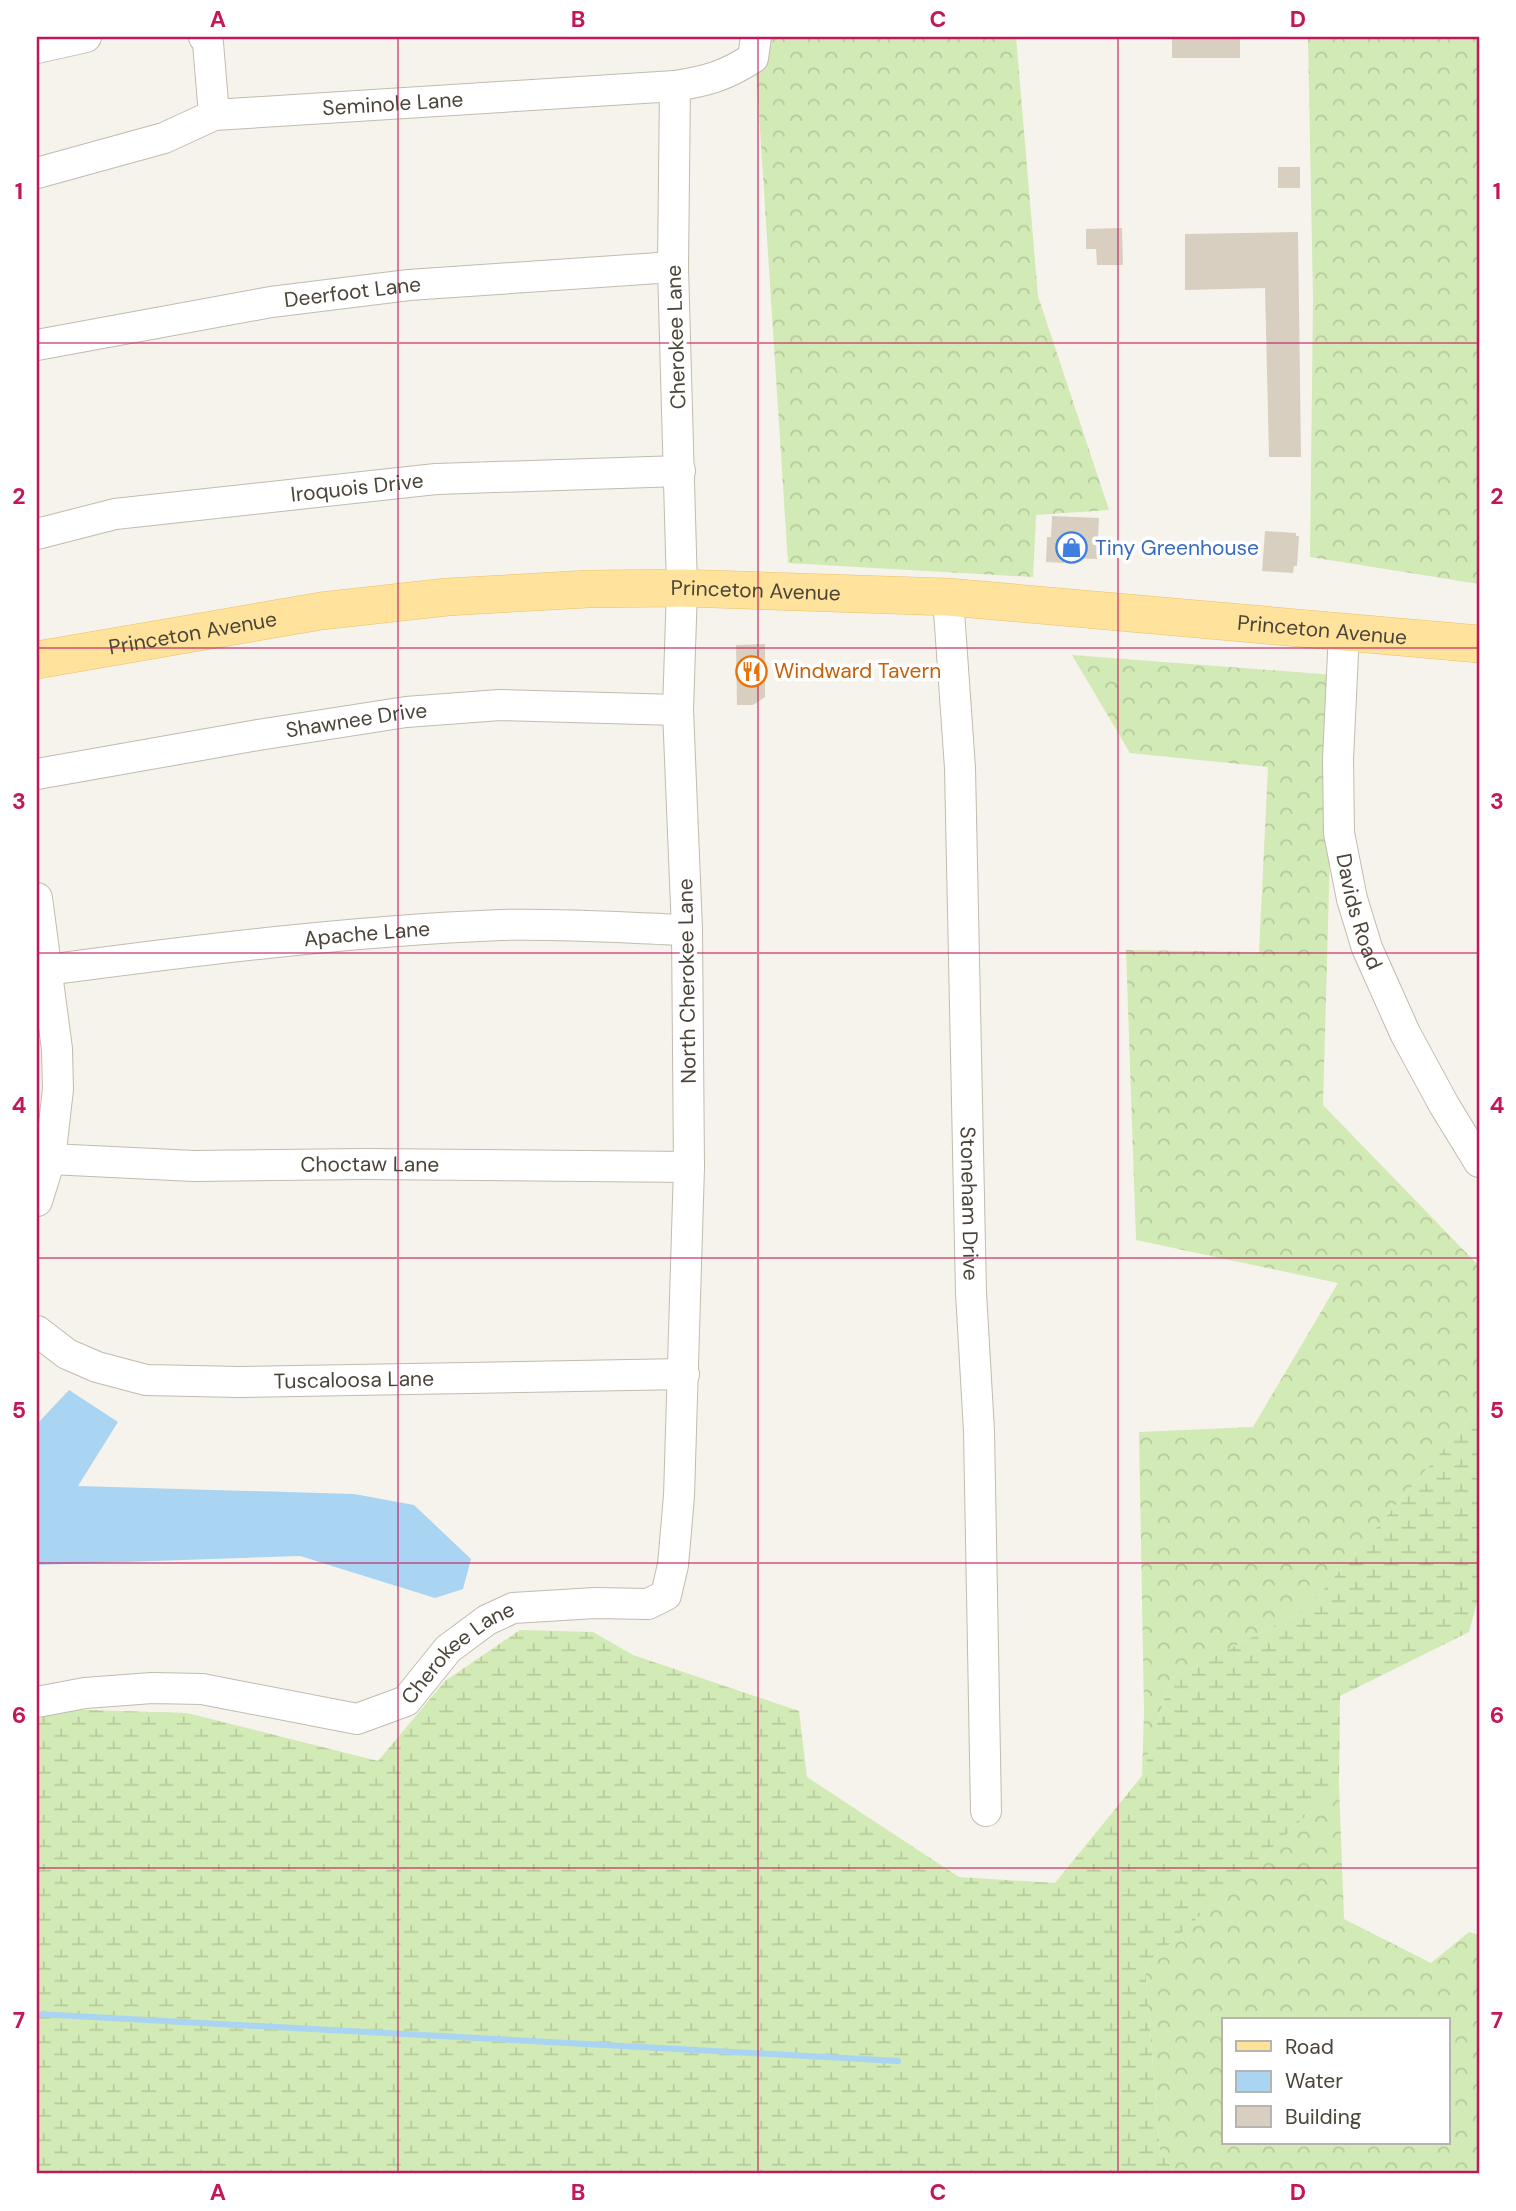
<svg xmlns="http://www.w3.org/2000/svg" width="1516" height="2211" viewBox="0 0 1516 2211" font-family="'DM Sans',sans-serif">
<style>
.forest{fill:url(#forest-crowns);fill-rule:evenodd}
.wetland{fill:url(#wetland-marsh)}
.water{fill:#a9d4f2}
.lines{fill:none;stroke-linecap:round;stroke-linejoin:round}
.stream{stroke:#a9d4f2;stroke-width:6}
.building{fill:#d8cfc1}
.minor-casing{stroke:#c2bbae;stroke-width:32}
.major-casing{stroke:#e6c16a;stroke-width:38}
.minor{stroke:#fff;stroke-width:30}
.major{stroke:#ffe39c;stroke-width:37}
.grid{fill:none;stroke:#c2185b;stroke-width:2;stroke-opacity:0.55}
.labels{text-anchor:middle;stroke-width:7;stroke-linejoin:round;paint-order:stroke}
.street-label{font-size:21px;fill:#4b4439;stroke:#fff}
.shop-label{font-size:21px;fill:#366cbe;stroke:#fff;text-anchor:start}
.food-label{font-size:21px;fill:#c56008;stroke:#fff;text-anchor:start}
.neatline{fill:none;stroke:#c2185b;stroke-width:2.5}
.grid-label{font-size:23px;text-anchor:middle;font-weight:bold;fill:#c2185b}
</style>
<defs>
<pattern id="forest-crowns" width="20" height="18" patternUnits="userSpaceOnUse" patternTransform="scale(1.75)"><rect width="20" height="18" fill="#d2eab5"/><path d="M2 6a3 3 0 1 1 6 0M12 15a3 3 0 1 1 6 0" fill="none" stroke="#b6ca9c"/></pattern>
<pattern id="wetland-marsh" width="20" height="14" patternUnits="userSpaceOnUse" patternTransform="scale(1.75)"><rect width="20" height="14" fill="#d2eab5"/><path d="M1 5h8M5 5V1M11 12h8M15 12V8" fill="none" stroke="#b6ca9c"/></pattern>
</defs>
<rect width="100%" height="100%" fill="#f6f3ec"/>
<g class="forest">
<path d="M754,37H1016L1038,296L1109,510L1036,515L1033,577L788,563Z"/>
<path d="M1308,37H1479V584L1310,557L1313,298Z"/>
<path d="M1072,655L1335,675L1323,1105L1479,1266V1408L1307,1609L1170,1679L1142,1776L1144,1711L1139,1432L1253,1427L1338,1283L1136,1240L1126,950L1259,952L1268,767L1130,753Z"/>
<path d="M1339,1785L1344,1919L1431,1963L1469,1932L1479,1935V2174H1176L1160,2151L1145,1967ZM1224,2020H1448V2143H1224Z"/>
</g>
<path class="wetland" d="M1479,1408V1595L1469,1632L1340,1696L1339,1785L1145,1967L1160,2151L1176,2174H37V1720L58,1709L187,1713L378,1761L445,1681L520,1630L593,1632L633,1655L799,1711L807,1777L959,1877L1055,1883L1142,1776L1170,1679L1307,1609Z"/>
<path class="water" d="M69,1390L118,1422L78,1486L354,1494L414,1505L471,1559L463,1589L435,1598L300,1556L37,1565V1424Z"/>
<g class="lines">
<path class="stream" d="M37,2014L898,2061"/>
</g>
<g class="building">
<rect x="1172" y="37" width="68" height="21"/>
<rect x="1278" y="167" width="22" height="21"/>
<path d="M1122,228L1123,265H1097L1096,249H1086V229Z"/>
<path d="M1298,232L1301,457H1269L1265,288L1185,290V234Z"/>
<path d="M1052,516L1099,518L1097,559L1065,558L1064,563L1046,562L1047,537H1051Z"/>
<path d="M1265,531L1296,533V536H1299L1297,566H1294L1293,573L1262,571Z"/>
<path d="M765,644V697L753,705H737L736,645Z"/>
</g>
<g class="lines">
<defs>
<g id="minor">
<path d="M204,37L208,43L214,115"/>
<path d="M37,48L86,37"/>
<path id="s1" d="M37,173L164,138L214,115L675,86C707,81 725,76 753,58L756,37"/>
<path id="s2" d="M37,345L271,302L409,285L673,267"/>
<path id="s3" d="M37,534L115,514L436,479L680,471"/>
<path id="s4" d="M948,597L960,768L971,1293L979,1431L986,1811"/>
<path id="s5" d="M1344,632L1338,759L1339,833L1352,899L1367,948L1405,1033L1444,1105L1479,1162"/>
<path id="s6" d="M37,774L258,735L406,712L500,705L678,710"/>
<path d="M37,898L57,1049L58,1089L50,1159L37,1201"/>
<path id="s7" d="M47,970C198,950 350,931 501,925C563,923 626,928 687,930"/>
<path id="s8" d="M50,1159L194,1166L364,1164L689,1167"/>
<path id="s9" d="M37,1331L67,1354L97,1367L146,1380L239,1382L684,1374"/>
<path id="s10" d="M37,1702L85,1693L152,1688L202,1689L357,1719L406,1701L448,1649L487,1620L513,1608L595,1603L648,1604L666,1595L673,1565L679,1496L689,1167L687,930L678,710L682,588L673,267L675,86"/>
</g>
<g id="major">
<path id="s11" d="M37,660L321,611L447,597L588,589L682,588L948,597L1479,644"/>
</g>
</defs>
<use href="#minor" class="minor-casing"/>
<use href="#major" class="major-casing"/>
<use href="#minor" class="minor"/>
<use href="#major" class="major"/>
</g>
<path class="grid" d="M398,37V2174M758,37V2174M1118,37V2174M37,343H1479M37,648H1479M37,953H1479M37,1258H1479M37,1563H1479M37,1868H1479"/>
<defs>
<symbol id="shop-ring" viewBox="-11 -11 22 22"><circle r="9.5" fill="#fff" stroke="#3f7fe0" stroke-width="1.5"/><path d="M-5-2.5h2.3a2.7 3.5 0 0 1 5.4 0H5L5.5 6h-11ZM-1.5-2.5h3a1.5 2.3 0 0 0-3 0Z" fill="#3f7fe0"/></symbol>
<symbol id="restaurant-ring" viewBox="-11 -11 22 22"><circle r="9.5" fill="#fff" stroke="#e8710a" stroke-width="1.5"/><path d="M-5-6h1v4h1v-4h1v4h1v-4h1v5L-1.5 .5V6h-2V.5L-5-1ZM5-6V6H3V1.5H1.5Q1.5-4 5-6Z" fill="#e8710a"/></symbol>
</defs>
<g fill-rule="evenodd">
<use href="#shop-ring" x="1054" y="530" width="35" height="35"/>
<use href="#restaurant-ring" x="734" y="654" width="35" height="35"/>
</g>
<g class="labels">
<g class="street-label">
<text dy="7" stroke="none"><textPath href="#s1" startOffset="366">Seminole Lane</textPath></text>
<text dy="7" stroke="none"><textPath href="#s2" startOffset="320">Deerfoot Lane</textPath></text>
<text transform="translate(676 337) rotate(-92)" y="7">Cherokee Lane</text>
<text dy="7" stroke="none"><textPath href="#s3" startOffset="324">Iroquois Drive</textPath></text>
<text dy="7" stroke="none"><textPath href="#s11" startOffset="724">Princeton Avenue</textPath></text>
<text dy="7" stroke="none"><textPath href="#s11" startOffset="1292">Princeton Avenue</textPath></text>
<text dy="7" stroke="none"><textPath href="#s11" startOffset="158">Princeton Avenue</textPath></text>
<text dy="7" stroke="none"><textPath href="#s6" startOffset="324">Shawnee Drive</textPath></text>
<text dy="7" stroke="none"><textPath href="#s5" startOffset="282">Davids Road</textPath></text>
<text dy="7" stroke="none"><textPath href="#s7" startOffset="322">Apache Lane</textPath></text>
<text transform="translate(687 981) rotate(-91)" y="7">North Cherokee Lane</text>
<text dy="7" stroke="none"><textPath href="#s8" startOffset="320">Choctaw Lane</textPath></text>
<text dy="7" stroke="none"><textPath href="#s4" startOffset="607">Stoneham Drive</textPath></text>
<text dy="7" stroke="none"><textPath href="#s9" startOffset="329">Tuscaloosa Lane</textPath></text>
<text dy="7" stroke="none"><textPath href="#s10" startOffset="448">Cherokee Lane</textPath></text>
</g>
<g class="shop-label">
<text x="1095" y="555">Tiny Greenhouse</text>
</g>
<g class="food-label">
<text x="774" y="678">Windward Tavern</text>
</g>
</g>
<rect width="1516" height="2211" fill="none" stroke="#ffffff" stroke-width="77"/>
<rect x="1222" y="2018" width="228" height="126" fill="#ffffff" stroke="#b7b4b0" stroke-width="2"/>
<rect x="1236" y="2041" width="35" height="10" fill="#ffe39c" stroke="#b7b4b0" stroke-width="2"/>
<text x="1285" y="2054" font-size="21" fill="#4b4439">Road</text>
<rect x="1236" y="2071" width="35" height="21" fill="#a9d4f2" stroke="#b7b4b0" stroke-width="2"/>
<text x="1285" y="2088" font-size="21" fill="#4b4439">Water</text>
<rect x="1236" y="2106" width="35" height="21" fill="#d8cfc1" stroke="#b7b4b0" stroke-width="2"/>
<text x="1285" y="2124" font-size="21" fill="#4b4439">Building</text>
<rect x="38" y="38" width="1440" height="2134" class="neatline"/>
<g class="grid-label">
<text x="218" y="27">A</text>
<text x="578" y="27">B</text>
<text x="938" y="27">C</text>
<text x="1298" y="27">D</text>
<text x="19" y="199">1</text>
<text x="1497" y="199">1</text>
<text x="19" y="504">2</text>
<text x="1497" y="504">2</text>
<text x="19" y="809">3</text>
<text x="1497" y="809">3</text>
<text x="19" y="1113">4</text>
<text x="1497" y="1113">4</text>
<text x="19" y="1418">5</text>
<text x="1497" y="1418">5</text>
<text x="19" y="1723">6</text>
<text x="1497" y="1723">6</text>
<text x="19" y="2028">7</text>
<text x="1497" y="2028">7</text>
<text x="218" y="2200">A</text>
<text x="578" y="2200">B</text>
<text x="938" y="2200">C</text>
<text x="1298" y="2200">D</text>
</g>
</svg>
